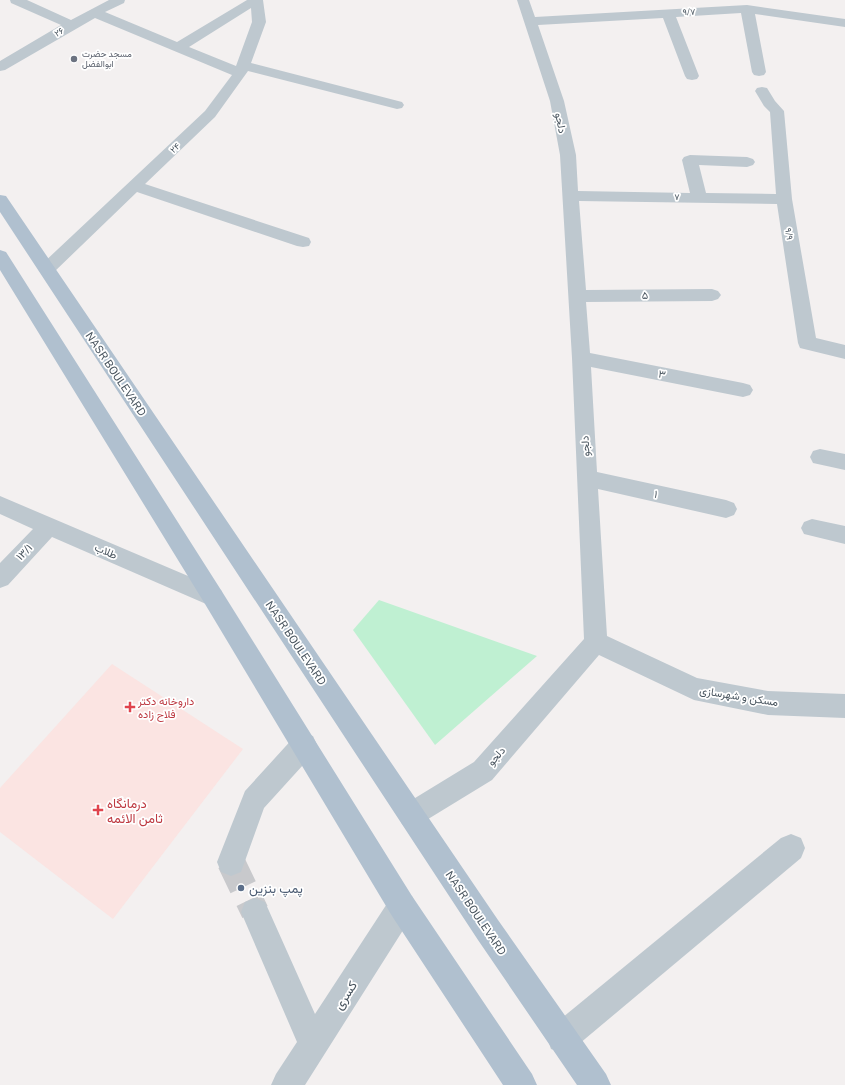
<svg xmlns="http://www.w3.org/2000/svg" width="845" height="1085" viewBox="0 0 845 1085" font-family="'Public Sans',Vazirmatn,sans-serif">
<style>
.medical{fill:#fbe4e2}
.green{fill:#bff0d2}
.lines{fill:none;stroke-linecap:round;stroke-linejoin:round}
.minor-tunnel{stroke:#c8c9cc;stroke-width:28;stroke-dasharray:28 14;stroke-linecap:butt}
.minor{fill:#bec8cf;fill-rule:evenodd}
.major{fill:#b0c0cf;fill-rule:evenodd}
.worship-dot{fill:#6b7280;stroke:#fff;stroke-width:1.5}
.health-dot{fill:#e0444e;stroke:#fff;stroke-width:1.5}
.service-dot{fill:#5c6f8a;stroke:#fff;stroke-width:1.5}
.labels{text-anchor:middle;stroke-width:3.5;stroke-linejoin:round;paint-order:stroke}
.far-street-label{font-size:9px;fill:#48545e;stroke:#fff}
.far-worship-label{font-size:9px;fill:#5b616d;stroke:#fff;text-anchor:start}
.street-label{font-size:11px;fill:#48545e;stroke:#fff}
.health-label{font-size:11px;fill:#be3a42;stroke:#fff;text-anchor:start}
.near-health-label{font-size:13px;fill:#be3a42;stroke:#fff;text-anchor:start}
.near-service-label{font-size:13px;fill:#4e5e75;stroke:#fff;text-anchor:start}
.near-street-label{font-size:13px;fill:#48545e;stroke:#fff}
</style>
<rect width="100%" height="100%" fill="#f3f0f0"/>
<path class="medical" d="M112,664L243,749L113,919L0,832V788Z"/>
<path class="green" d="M379,600L537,656L435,745L353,630Z"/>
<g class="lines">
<path class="minor-tunnel" d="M231,862L255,912"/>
<g class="minor">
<path d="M10,0H27L71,20L109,0H125L124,3L105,12L177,42L247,0H263L266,22L251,63L402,102L404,105L402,108L397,109L248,71L215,117L145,184L309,238L311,242L309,246L303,247L297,246L137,192L53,273L47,275L41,273L38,269L41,265L205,111L232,75L95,18L5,70L0,71V61L61,25L11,3ZM251,8L252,22L236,66L189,47Z"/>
<path d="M517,0H529L535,17L747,5L845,19V27L755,14L766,72L764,75L759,76L754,75L752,72L741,13L676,17L699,76L697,79L692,80L687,79L685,76L663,18L538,25L564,101L576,155L578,191L690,193L682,160L684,157L690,155L747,157L753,159L755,162L753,165L747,167L699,165L706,193L776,194L770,112L764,106L755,91L757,88L762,87L767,88L775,101L784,111L792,199L816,338L845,345V359L800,348L798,343L777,204L579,201L586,290L712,289L718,291L721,295L718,299L712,301L586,302L590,353L743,383L750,385L753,390L750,395L743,397L591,367L597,472L726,500L734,503L737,509L734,515L726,518L598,489L607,636L697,678L768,691L845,694V718L768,715L694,700L599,655L492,780L420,824L411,828L402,824L398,815L402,806L474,762L584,639L572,358L560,155L550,101Z"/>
<path d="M820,449L845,454V470L813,463L810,457L813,451Z"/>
<path d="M0,496L221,590L224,597L221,604L213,607L52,537L8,585L0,588V563L33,529L0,514Z"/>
<path d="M812,519L845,526V544L804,534L801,528L804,522Z"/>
<path d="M304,733L313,736L317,745L313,754L264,808L241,872L231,876L221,872L217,862L245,791L295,736Z"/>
<path d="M791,834L801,838L805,848L801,858L573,1049L562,1053L551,1049L547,1038L551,1027L781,838Z"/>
<path d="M402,892L412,896L416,906L412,916L305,1085H271L276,1074L297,1042L241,912L245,902L255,898L265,902L315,1014L392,896Z"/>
</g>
<g class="major">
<path d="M0,195L6,196L498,920L606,1074L611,1085H577L478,940L0,212Z"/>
<path d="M0,250L6,252L221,590L412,896L532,1074L537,1085H503L392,916L205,604L0,270Z"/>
</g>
</g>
<circle class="worship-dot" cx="74" cy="59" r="4"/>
<g class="health-dot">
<path d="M128 701h4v4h4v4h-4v4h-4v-4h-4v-4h4z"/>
<path d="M96 804h4v4h4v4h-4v4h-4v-4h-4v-4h4z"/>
</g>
<circle class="service-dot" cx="241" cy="888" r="4"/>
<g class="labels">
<g class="far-street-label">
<text transform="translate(689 12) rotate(-3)" y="3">۹/۷</text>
<text transform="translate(59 32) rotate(-31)" y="3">۲۶</text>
<text transform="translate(175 148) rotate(-43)" y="3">۲۴</text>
<text transform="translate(677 197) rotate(1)" y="3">۷</text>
<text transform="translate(789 234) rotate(81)" y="3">۹/۹</text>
</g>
<g class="far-worship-label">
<text x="82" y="57">مسجد حضرت<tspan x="82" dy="10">ابوالفضل</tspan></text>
</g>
<g class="street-label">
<text transform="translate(561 123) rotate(79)" y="4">دلجو</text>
<text x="645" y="299">۵</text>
<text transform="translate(116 374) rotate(56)" y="4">NASR BOULEVARD</text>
<text transform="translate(662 374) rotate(11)" y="4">۳</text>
<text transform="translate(585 446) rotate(-93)" y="4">دلجو</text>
<text transform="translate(656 494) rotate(13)" y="4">۱</text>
<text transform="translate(106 551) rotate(23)" y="4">طلاب</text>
<text transform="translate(24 552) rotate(-46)" y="4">۱۳/۱</text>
<text transform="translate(296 643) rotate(56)" y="4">NASR BOULEVARD</text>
<text transform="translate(739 696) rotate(9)" y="4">مسکن و شهرسازی</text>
<text transform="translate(496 756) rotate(-49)" y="4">دلجو</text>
<text transform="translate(476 913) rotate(56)" y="4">NASR BOULEVARD</text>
</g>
<g class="health-label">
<text x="138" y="705">داروخانه دکتر<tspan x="138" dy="13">فلاح زاده</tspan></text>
</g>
<g class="near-health-label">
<text x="107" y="808">درمانگاه<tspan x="107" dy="15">ثامن الائمه</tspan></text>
</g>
<g class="near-service-label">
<text x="249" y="893">پمپ بنزین</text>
</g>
<g class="near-street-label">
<text transform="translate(345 995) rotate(-57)" y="5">کسری</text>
</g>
</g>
</svg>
